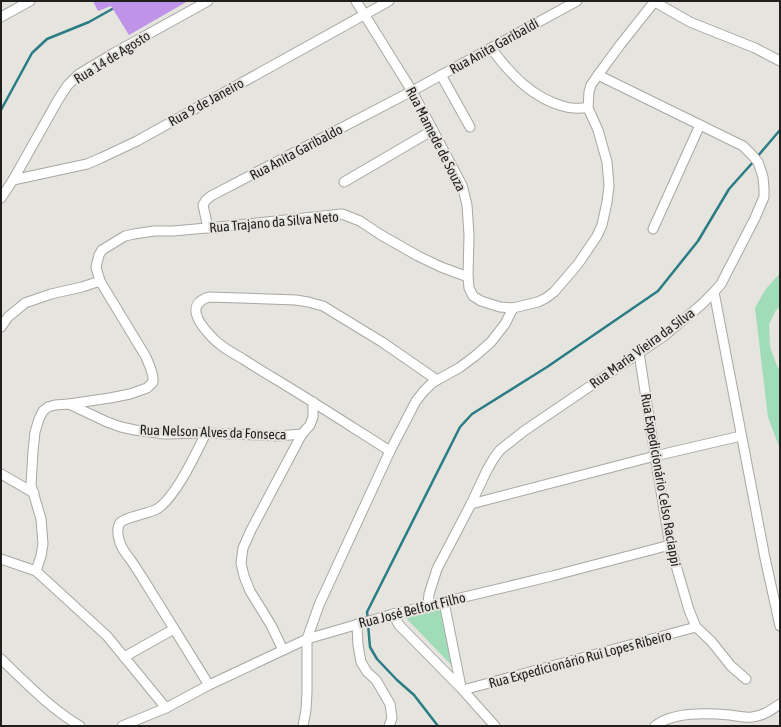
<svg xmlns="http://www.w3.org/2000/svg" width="781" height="727" viewBox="0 0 781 727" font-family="'Asap Condensed',sans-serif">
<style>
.green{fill:#a0dcb8}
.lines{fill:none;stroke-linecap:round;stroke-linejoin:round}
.stream{stroke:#2a7d84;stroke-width:2.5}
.building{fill:#be93e8}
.minor-casing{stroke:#a8a7a2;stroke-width:11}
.minor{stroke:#fff;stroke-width:9}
.labels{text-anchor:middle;stroke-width:4;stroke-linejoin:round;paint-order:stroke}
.street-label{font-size:14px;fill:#201f1d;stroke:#e5e4df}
</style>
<rect width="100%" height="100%" fill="#e5e4df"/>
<g class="green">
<path d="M780,273V307L776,310L769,324L770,347L777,366L780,370V449L768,417L755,308L765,290Z"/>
<path d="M440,607L456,670L406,618Z"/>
</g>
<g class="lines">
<g class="stream">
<path d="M1,110L32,53L47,39L89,22L114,8"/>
<path d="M757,157L780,130"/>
<path d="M368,619L367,612L460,427L472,414L547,367L658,291L698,241L729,189L754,161"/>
<path d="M368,624L370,647L377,659L397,680L414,695L438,726"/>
</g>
</g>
<path class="building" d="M93,1H188L129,35L111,6L98,11Z"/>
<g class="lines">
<defs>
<g id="minor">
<path d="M356,1L412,91L462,185L467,205L469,235L468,277L469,288L473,296L481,301L500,307L513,308L538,302L546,298L554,292L578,264L597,236L602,225L607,202L609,186L607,162L598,130L588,108L589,92L591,85L598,75L620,45L655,1"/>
<path d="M655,2L690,22L755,48L780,61"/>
<path d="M1,17L30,1"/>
<path d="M491,48C510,74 533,99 566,107C573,109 581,108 588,108"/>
<path d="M441,75L470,127"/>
<path d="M13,180L87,164L101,158L137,141L389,1"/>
<path d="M344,182L433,130"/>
<path d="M1,198L13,180L58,100L67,86L79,74L114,53L208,1"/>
<path d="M208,228L203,205L206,200L211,196L412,91L577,1"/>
<path d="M653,229L700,125"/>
<path d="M714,292L765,558L780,626"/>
<path d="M1,327L8,317L25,303L51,294L82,287L100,281"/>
<path d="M639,353L655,456L670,545L689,610L696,627L711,641L731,666L746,679"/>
<path d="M69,404L110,398L130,394L147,388L153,382C154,373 149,365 146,357L100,281L96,267L99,255L102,250L125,236L134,234L154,231H173L218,227L342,214L360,221L381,235L418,256L441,267L468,277"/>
<path d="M206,433C196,453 176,497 157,509C148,514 125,517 120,523C116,529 118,537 120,543C122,549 126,554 130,559C135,566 140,574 145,582C166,616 187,650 209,685"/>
<path d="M390,451C352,427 315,403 277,380C265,373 254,366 243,359C231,352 218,345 209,334C198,322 186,304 209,297L296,300L308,302L323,306L382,342L437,380"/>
<path d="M1,474L34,493"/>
<path d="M471,504L655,456L741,436"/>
<path d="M1,559L36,571L107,636L166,708"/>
<path d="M36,571L41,556L43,544L41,519L31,485L33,451L35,432L39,419L43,411L48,407L55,405L69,404L107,422L121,427L135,430L165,434L206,433L278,436L302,434L310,425L313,417V402"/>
<path d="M444,602L461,687"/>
<path d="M428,605L429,594L437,569L471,504L487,470L494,458L500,450L524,431L639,353L664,336L701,305L714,292L721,284L755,218L764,197V188L763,177L758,162L752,155L743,146L598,75"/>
<path d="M393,614L399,625L461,688L495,726"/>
<path d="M357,624L358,645L361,662L367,672L376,680L390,704L392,718L389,726"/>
<path d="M283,650L271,625L250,591L244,576L241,563L243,548L251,530L302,434"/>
<path d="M124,657L174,629"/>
<path d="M1,659C26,683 50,708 80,726"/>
<path d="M463,690L696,627"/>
<path d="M122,726L166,708L209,685L307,639L393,614L552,576L670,545"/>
<path d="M303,726L306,710L307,692V639L319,605L390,451L416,401L424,391L431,384L437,380L459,368L475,356L491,342L505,324L513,308"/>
<path d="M655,726C673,711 709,713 730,715C738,716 744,718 752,717C763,716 771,710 780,704"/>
</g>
</defs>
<use href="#minor" class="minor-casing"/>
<use href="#minor" class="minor"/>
</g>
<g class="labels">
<g class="street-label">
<text transform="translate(494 46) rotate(-29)" y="5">Rua Anita Garibaldi</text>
<text transform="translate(112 57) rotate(-32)" y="5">Rua 14 de Agosto</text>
<text transform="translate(206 102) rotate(-29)" y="5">Rua 9 de Janeiro</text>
<text transform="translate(436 139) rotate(63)" y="5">Rua Mamede de Souza</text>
<text transform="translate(296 152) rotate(-28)" y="5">Rua Anita Garibaldo</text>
<text transform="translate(274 222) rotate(-5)" y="5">Rua Trajano da Silva Neto</text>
<text transform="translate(642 348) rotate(-36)" y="5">Rua Maria Vieira da Silva</text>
<text transform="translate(213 432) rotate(2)" y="5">Rua Nelson Alves da Fonseca</text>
<text transform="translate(661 480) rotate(80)" y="5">Rua Expedicionário Celso Raciappi</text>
<text transform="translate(412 610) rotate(-14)" y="5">Rua José Belfort Filho</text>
<text transform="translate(580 659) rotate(-15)" y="5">Rua Expedicionário Rui Lopes Ribeiro</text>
</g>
</g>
<rect width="781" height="727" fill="none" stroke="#201f1d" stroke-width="4"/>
</svg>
